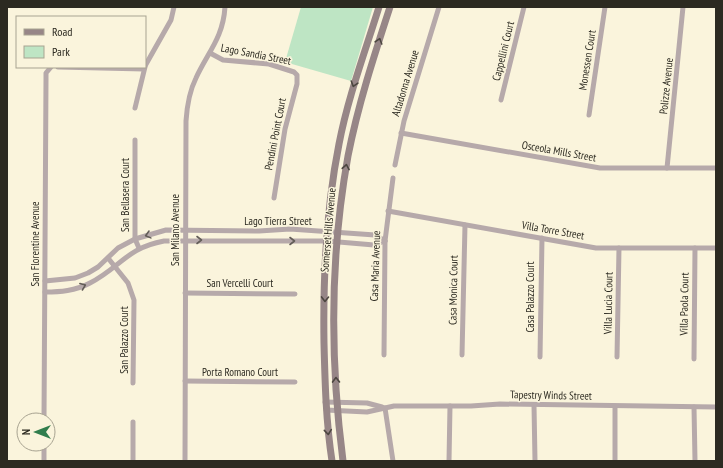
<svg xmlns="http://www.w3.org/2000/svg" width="723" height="468" viewBox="0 0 723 468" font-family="'PT Sans Narrow',sans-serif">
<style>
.green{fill:#bee5c4}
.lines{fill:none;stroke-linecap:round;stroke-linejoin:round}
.minor{stroke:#b6a9aa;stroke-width:5}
.secondary{stroke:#978687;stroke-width:7}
.oneway{stroke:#4c4640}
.oneway2{stroke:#635d58}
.labels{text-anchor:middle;stroke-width:3;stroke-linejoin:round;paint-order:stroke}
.street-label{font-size:11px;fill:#2c2a21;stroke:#faf4dc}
</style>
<rect width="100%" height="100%" fill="#faf4dc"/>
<path class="green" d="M301,7H373L351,81L285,62Z"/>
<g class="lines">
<g class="minor">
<path d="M210,53L223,60L269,64L294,72L297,75V84L285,129L274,198"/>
<path d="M145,66L171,20L174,7"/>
<path d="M58,67L144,69"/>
<path d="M501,100L524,7"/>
<path d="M135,108L145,67"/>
<path d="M589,115L605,7"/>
<path d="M401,133L600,168H715"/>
<path d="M135,140V239L139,248"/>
<path d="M395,165L404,121L439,7"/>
<path d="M667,168L683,7"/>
<path d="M388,211L596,248H716"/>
<path d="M108,258L128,283L134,300L133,383"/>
<path d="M45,281L75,278L88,273L98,267L118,248L135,239L166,230L259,231L290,229L375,235L385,241"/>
<path d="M45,292C60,292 75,291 90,283C120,268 126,248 164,241H327L374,245L385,241"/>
<path d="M185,293L295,294"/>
<path d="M384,355L385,241L393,178"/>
<path d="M462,355L465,225"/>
<path d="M540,357L542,238"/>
<path d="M617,357L619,248"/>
<path d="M694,359L695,248"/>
<path d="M185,381L295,382"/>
<path d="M325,402L367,403L382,407"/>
<path d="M534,405L535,461"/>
<path d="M615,406V461"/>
<path d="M694,407L695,461"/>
<path d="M385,408L393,461"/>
<path d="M326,410L367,412L394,406H471L500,404L716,407"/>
<path d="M44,420L46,79V73L51,67"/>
<path d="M133,422V461"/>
<path d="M44,461V444"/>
<path d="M185,461L186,121C187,106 189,92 196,78C208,52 223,38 225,7"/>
<path d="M449,461L450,406"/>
</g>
<g class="secondary">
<path d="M332,461C326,422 325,383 324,343C323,277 326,209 339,144C348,97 365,52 379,7"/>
<path d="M343,461C330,360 330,256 348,156C358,105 374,56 390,7"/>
</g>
</g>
<defs><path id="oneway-chevron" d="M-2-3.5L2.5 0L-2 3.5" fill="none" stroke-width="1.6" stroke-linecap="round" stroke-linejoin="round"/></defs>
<g class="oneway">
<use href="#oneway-chevron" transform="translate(379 41) rotate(-73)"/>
<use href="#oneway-chevron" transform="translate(354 84) rotate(107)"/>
<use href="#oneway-chevron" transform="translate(346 167) rotate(-80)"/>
<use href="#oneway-chevron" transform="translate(325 299) rotate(91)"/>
<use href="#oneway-chevron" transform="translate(336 380) rotate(-91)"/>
<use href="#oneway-chevron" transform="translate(328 432) rotate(84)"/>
</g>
<g class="oneway2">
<use href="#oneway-chevron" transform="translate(148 235) rotate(165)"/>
<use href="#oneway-chevron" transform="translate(199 240)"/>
<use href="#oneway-chevron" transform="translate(292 241)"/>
<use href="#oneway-chevron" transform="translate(83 286) rotate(-21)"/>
</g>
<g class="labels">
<g class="street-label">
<text transform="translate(503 51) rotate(-76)" y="4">Cappellini Court</text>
<text transform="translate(256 54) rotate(11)" y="4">Lago Sandia Street</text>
<text transform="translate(587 60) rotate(-81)" y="4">Monessen Court</text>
<text transform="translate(405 83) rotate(-73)" y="4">Altadonna Avenue</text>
<text transform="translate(666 86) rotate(-84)" y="4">Polizze Avenue</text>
<text transform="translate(275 134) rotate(-79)" y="4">Pendini Point Court</text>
<text transform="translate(559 151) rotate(10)" y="4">Osceola Mills Street</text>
<text transform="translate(125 195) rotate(-90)" y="4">San Bellasera Court</text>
<text x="278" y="225">Lago Tierra Street</text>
<text transform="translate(175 230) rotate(-90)" y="4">San Milano Avenue</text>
<text transform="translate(328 230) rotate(-85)" y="4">Somerset Hills Avenue</text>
<text transform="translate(553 230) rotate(10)" y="4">Villa Torre Street</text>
<text transform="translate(35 244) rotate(-90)" y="4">San Florentine Avenue</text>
<text transform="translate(375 266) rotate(-88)" y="4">Casa Maria Avenue</text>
<text x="240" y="287">San Vercelli Court</text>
<text transform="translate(453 290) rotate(-89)" y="4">Casa Monica Court</text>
<text transform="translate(530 297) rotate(-90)" y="4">Casa Palazzo Court</text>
<text transform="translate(608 303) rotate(-89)" y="4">Villa Lucia Court</text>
<text transform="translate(684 304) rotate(-89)" y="4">Villa Paola Court</text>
<text transform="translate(124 340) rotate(-90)" y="4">San Palazzo Court</text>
<text x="240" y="376">Porta Romano Court</text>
<text transform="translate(551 395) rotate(1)" y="4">Tapestry Winds Street</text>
</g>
</g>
<rect width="723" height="468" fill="none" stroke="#2c2a21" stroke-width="16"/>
<rect x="16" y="16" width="130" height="52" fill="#faf4dc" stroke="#a8a391"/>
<rect x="24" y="29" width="20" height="6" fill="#978687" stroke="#a8a391"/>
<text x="52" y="36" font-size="12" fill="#2c2a21">Road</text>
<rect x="24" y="46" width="20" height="12" fill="#bee5c4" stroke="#a8a391"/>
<text x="52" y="56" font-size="12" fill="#2c2a21">Park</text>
<g transform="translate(36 432) rotate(270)"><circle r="19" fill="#faf4dc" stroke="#a8a391"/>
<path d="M0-3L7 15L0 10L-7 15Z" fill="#307d4c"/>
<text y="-6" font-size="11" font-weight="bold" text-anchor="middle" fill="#2c2a21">N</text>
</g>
</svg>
